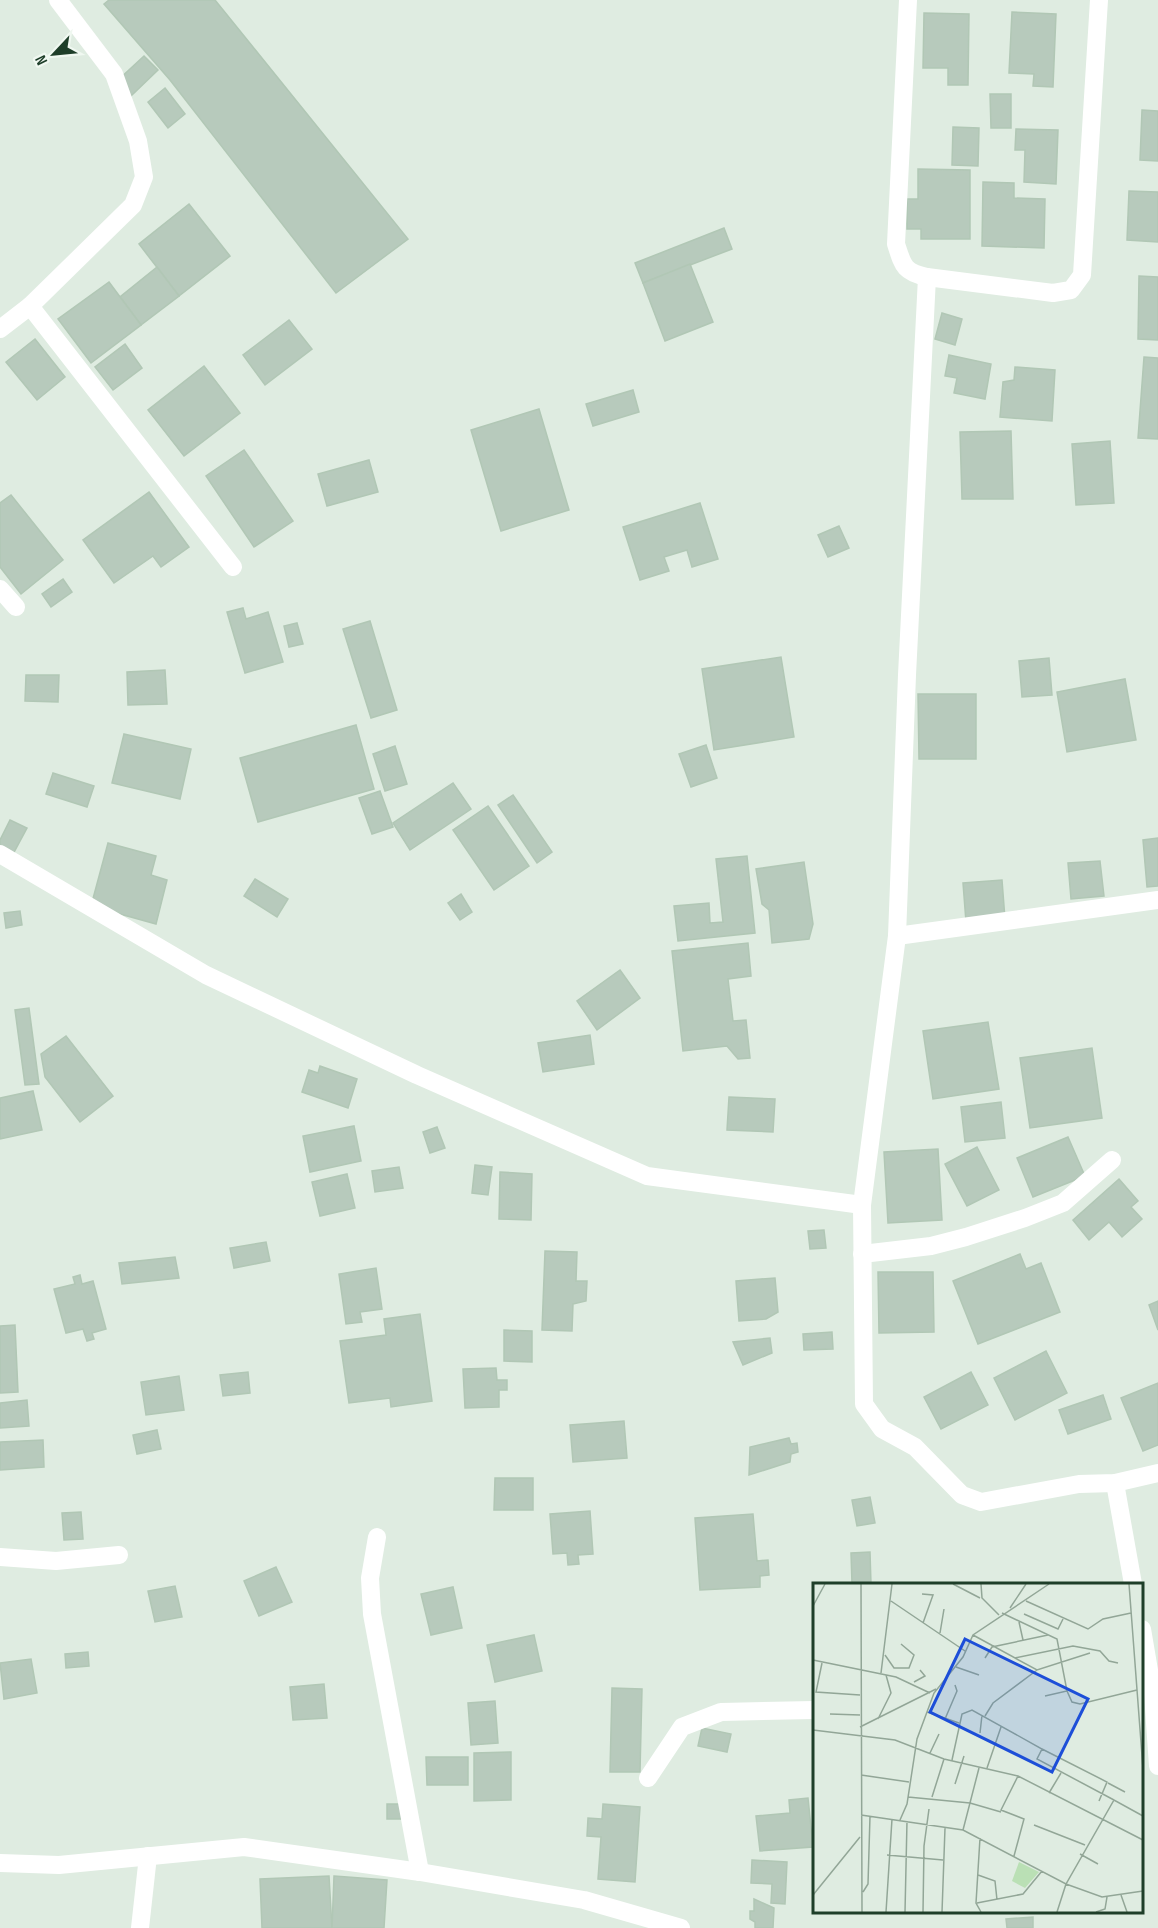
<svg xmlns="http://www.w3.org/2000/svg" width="1158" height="1928" viewBox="0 0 1158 1928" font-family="'Sofia Sans Condensed',sans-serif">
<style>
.building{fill:#b7cabc;stroke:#b1c7b5;stroke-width:1.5}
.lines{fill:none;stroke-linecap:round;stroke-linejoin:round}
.minor{stroke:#fff;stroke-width:18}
.inset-road{fill:none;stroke:#92a697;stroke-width:1.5}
.view{fill:#1d4ed8;fill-opacity:0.15;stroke:#1d4ed8;stroke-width:3}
.inset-edge{fill:none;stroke:#1e3e29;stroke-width:3}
</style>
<rect width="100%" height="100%" fill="#dfece1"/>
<g class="building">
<path d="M109,0H215L408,239L336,293L170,80L104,4Z"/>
<path d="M1012,12L1056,14L1053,87L1033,86L1034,74L1009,73Z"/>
<path d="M924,13L969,14L968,85H948V68H923Z"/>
<path d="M144,56L158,70L131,96L117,81Z"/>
<path d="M165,88L185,114L168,128L148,102Z"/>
<path d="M990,94H1011V128H991Z"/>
<path d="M1142,110L1158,111V161L1140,160Z"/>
<path d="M953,127L979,128L978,166L952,165Z"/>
<path d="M1016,129L1058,130L1056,184L1024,182L1025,150H1015Z"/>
<path d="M918,169L970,170V239H921V229H907V199H918Z"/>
<path d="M983,182L1014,183V198L1045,199L1044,248L982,246Z"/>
<path d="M1129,191L1158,192V242L1127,240Z"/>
<path d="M189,204L230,256L179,296L139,244Z"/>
<path d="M724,228L732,249L643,283L635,263Z"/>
<path d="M690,264L713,322L665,341L643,283Z"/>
<path d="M157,267L179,296L141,325L120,297Z"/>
<path d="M1139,276L1158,277V340L1138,339Z"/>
<path d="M109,282L141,325L91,363L58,319Z"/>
<path d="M942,313L962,319L955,345L935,339Z"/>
<path d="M289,320L312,349L265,385L243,355Z"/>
<path d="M35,339L65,377L37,400L6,362Z"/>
<path d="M125,344L142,368L113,390L95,367Z"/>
<path d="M949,355L991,364L985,399L954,393L957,378L945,376Z"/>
<path d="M1144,357L1158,358V439L1138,438Z"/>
<path d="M204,366L240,413L184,456L148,410Z"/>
<path d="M1015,367L1055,370L1052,421L1000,417L1003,382L1014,380Z"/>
<path d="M633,390L639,412L593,426L586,404Z"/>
<path d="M539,409L569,510L501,531L471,430Z"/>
<path d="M1011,431L1013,499H962L960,432Z"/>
<path d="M1110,441L1114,503L1076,505L1072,444Z"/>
<path d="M244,450L293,521L254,547L206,476Z"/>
<path d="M369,460L378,492L327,506L318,474Z"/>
<path d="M149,492L189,547L161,567L153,556L114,583L83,540Z"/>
<path d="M11,495L63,560L21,594L0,567V503Z"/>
<path d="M700,503L718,559L692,567L687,550L664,557L669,571L640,580L623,527Z"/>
<path d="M839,526L849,548L828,557L818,535Z"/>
<path d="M63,579L72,592L51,607L42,594Z"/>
<path d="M243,608L246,619L268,612L283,662L245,673L227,612Z"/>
<path d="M370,621L397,710L371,718L343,629Z"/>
<path d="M297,623L303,644L289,647L284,626Z"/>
<path d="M781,657L794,737L714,750L702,669Z"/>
<path d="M1049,658L1052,695L1022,697L1019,661Z"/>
<path d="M165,670L167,704L128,705L127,672Z"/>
<path d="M26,675H59L58,702L25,701Z"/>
<path d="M1125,679L1136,740L1067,752L1057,692Z"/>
<path d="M918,694H976V759H919Z"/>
<path d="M356,725L374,789L258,822L240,758Z"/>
<path d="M124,734L191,749L180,799L112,783Z"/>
<path d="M706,745L717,778L691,787L679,754Z"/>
<path d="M395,746L407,784L385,791L373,754Z"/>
<path d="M53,773L94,786L87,807L46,794Z"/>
<path d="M453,783L471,809L410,850L393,823Z"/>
<path d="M380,791L393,827L372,834L359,798Z"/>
<path d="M513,795L552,852L537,863L498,805Z"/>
<path d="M488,806L529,866L494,890L453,830Z"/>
<path d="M10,820L27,828L12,856L0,850V840Z"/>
<path d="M1158,838V886L1147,887L1143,840Z"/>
<path d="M108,843L156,856L151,875L167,880L156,924L91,906Z"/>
<path d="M747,856L755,933L678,941L674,906L709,903L710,923L723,922L716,859Z"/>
<path d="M1100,861L1104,896L1071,899L1068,863Z"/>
<path d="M804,862L813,924L809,939L772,943L769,910L762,904L756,869Z"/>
<path d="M255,879L288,899L277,917L244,896Z"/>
<path d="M1002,880L1005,919L966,922L963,883Z"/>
<path d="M461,894L472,912L460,920L448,903Z"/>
<path d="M20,911L22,925L6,928L4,913Z"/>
<path d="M748,943L751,976L728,979L733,1021L746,1020L750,1058L738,1059L727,1046L683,1051L672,951Z"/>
<path d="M620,970L640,998L597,1030L577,1001Z"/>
<path d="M29,1008L39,1084L25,1085L15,1010Z"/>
<path d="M988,1022L999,1089L933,1099L923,1031Z"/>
<path d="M590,1035L594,1064L543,1072L538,1043Z"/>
<path d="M66,1036L113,1096L80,1122L45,1077L41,1054Z"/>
<path d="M1092,1048L1102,1118L1030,1128L1020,1058Z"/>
<path d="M320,1066L357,1079L348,1108L302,1092L309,1070L318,1073Z"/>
<path d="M33,1091L42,1130L0,1139V1098Z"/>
<path d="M729,1097L775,1099L773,1132L727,1130Z"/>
<path d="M1001,1102L1005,1138L965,1142L961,1107Z"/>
<path d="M354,1126L361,1161L310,1172L303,1136Z"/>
<path d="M437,1127L445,1148L430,1153L423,1132Z"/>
<path d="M1068,1137L1085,1176L1033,1197L1017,1158Z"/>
<path d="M977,1147L999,1190L967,1206L945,1164Z"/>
<path d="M938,1149L942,1220L888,1223L884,1152Z"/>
<path d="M475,1165L492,1167L488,1195L472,1193Z"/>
<path d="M399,1167L403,1188L375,1192L372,1171Z"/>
<path d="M500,1172L532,1174L531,1220L499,1219Z"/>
<path d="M347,1174L355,1208L320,1216L312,1182Z"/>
<path d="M1119,1179L1138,1201L1131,1207L1142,1219L1122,1237L1109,1222L1089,1240L1073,1220Z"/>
<path d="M824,1230L826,1248L810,1249L808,1231Z"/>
<path d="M266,1242L270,1261L234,1268L230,1248Z"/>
<path d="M545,1251L577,1252L576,1281H587L586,1301L573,1304L572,1331L542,1330Z"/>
<path d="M1020,1254L1026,1269L1041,1263L1060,1312L978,1344L953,1281Z"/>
<path d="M175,1257L179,1278L122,1284L119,1263Z"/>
<path d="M376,1268L382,1309L360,1312L362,1322L346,1324L339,1274Z"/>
<path d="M878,1272H933L934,1332L879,1333Z"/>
<path d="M80,1275L82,1284L93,1281L106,1329L92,1333L94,1339L87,1341L83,1329L66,1333L54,1289L75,1284L73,1277Z"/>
<path d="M775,1278L778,1312L766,1319L739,1321L736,1281Z"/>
<path d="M1158,1301V1330L1149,1305Z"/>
<path d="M420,1314L432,1401L391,1407L390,1398L349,1403L340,1341L386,1335L384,1319Z"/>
<path d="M15,1325L18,1392L0,1393V1326Z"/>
<path d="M504,1330L532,1331V1362L504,1361Z"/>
<path d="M832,1332L833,1349L804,1350L803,1334Z"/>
<path d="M770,1338L772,1353L743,1365L733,1342Z"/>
<path d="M1046,1351L1067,1393L1015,1420L994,1378Z"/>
<path d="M496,1368L497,1380H507V1390H499V1407L465,1408L463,1369Z"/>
<path d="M248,1372L250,1393L223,1396L220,1375Z"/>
<path d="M971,1372L988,1405L941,1429L924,1397Z"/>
<path d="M179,1376L184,1410L146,1415L141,1382Z"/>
<path d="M1158,1383V1445L1143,1451L1121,1398Z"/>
<path d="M1103,1395L1111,1419L1068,1434L1059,1410Z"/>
<path d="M27,1400L29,1426L0,1428V1403Z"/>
<path d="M624,1421L627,1458L573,1462L570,1425Z"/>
<path d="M157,1430L161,1449L137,1454L133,1435Z"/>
<path d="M789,1438L791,1444L797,1443L798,1452L791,1454L790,1462L749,1475L750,1447Z"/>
<path d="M43,1440L44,1467L0,1470V1442Z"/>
<path d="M495,1478H533V1510H494Z"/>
<path d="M870,1497L875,1523L857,1526L852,1500Z"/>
<path d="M590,1511L593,1554L578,1555L579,1564L568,1565L567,1553L553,1554L550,1514Z"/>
<path d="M81,1512L83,1539L64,1540L62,1513Z"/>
<path d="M753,1514L757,1561L768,1560L769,1575L760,1576V1587L700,1590L695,1518Z"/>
<path d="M870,1552L871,1584H852L851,1553Z"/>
<path d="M276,1567L292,1602L259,1616L244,1581Z"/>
<path d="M175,1586L182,1617L155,1622L148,1591Z"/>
<path d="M453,1587L462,1628L431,1635L421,1594Z"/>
<path d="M534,1635L542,1671L495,1682L487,1645Z"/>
<path d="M88,1652L89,1666L66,1668L65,1654Z"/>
<path d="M31,1659L37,1693L4,1699L0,1663Z"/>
<path d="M324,1684L327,1718L293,1720L290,1687Z"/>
<path d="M612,1688L642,1689L640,1772H610Z"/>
<path d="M495,1701L498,1743L471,1745L468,1703Z"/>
<path d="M702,1728L731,1734L727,1752L698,1746Z"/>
<path d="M511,1752V1800L474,1801V1753Z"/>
<path d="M426,1757H468V1785H427Z"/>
<path d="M808,1798L813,1847L760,1851L756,1816L790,1813L789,1800Z"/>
<path d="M387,1804H404L403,1819H387Z"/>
<path d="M603,1804L640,1807L635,1882L598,1879L601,1837L587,1836L588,1818L602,1819Z"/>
<path d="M752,1860L787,1862L785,1904L771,1903L772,1884L751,1883Z"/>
<path d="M329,1876L332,1928H262L260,1879Z"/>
<path d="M334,1876L387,1880L384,1928H332Z"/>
<path d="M754,1899L774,1908L773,1928H755V1922L750,1919V1911H754Z"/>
<path d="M1033,1917V1928H1007L1006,1919Z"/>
</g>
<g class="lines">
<g class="minor">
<path d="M908,0L896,244C903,266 904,272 927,277"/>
<path d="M1099,0L1082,275L1071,290L1053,293L927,277L907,675L897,936L862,1205L864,1404L882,1429L915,1447L962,1495L981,1502L1079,1484L1115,1483L1158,1473"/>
<path d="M30,306L133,205L144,177L138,141L114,74L58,0"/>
<path d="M0,329L30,306L233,567"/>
<path d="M0,589L16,607"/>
<path d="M0,854L206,975L417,1075L647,1176L862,1205"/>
<path d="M897,936L1158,900"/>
<path d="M862,1254L931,1246L966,1237L1025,1218L1063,1203L1112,1160"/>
<path d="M1115,1483L1133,1584"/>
<path d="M377,1537L370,1578L372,1614L420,1872"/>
<path d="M0,1557L56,1561L119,1555"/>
<path d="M1142,1629L1153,1694L1158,1766"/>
<path d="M648,1778L682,1727L721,1712L814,1710"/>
<path d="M0,1863L59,1865L244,1847L420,1872L584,1900L681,1928"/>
<path d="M140,1928L148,1856"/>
</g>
</g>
<g transform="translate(813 1583)">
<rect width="330" height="330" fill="#dfece1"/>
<path d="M206,279L226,289L212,305L199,298Z" fill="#bae0b5"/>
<path class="inset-road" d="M48,1L49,329M140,1L167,15M168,1L169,15L186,32M316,1L330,186M109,11L120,12L110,40M78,18L152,68M213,18L275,46L290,36L318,30M0,23L12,1M197,25L213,1M189,30L244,56L254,108L232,113M211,31L245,46L250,36M206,39L210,57M127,50L131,26M160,52L202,75L260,63L287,68L296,78L305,80M72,72L81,85H96L101,72L88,61M172,75L179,64L235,52M202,75L224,87L277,70M0,77L83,94L117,110M9,80L3,109L47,112M143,84L166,92M68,90L79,1M101,99L112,93L107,87M254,108L259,119L267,121L324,107M114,129L146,140M17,131L47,132M172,133L180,120L224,87M65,136L78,110L73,92M132,136L144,108L142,102M47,144L123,106M0,147L82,157L131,176L205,193L330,257M167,150L169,132M229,166L294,199L286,218M117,170L126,151M139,177L149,131L159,127L229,166L224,176L301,217M174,185L188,144M48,192L96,199M295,200L312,209M142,201L151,173M236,210L248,190M95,214L157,220L188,229M119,214L131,176M48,232L150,247L253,301L301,217L330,233M87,237L94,221L104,156L121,110L150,74L160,52L236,1M221,242L272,262M150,247L166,185M167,255L163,320L168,329M267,271L285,281M74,272L130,277M201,273L211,236L188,227L205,193M165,292L182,298L184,317M50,309L55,301L57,233M0,312L47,254M308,312L314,329M164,320L210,311L229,288M73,329L79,236M92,329L94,238M110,329L111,263L116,226M129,329L132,245M244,329L253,301L289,314L330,308M283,329L292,326L294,314"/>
<path class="view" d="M152,56L275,116L239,189L117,129Z"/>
<rect width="330" height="330" class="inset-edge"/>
</g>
<g transform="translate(54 54) rotate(244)" stroke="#f0f8f1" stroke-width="4.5" paint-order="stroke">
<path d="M0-4.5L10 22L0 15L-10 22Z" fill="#1e3e29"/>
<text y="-9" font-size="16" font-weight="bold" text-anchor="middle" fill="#1e3e29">N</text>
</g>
</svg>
